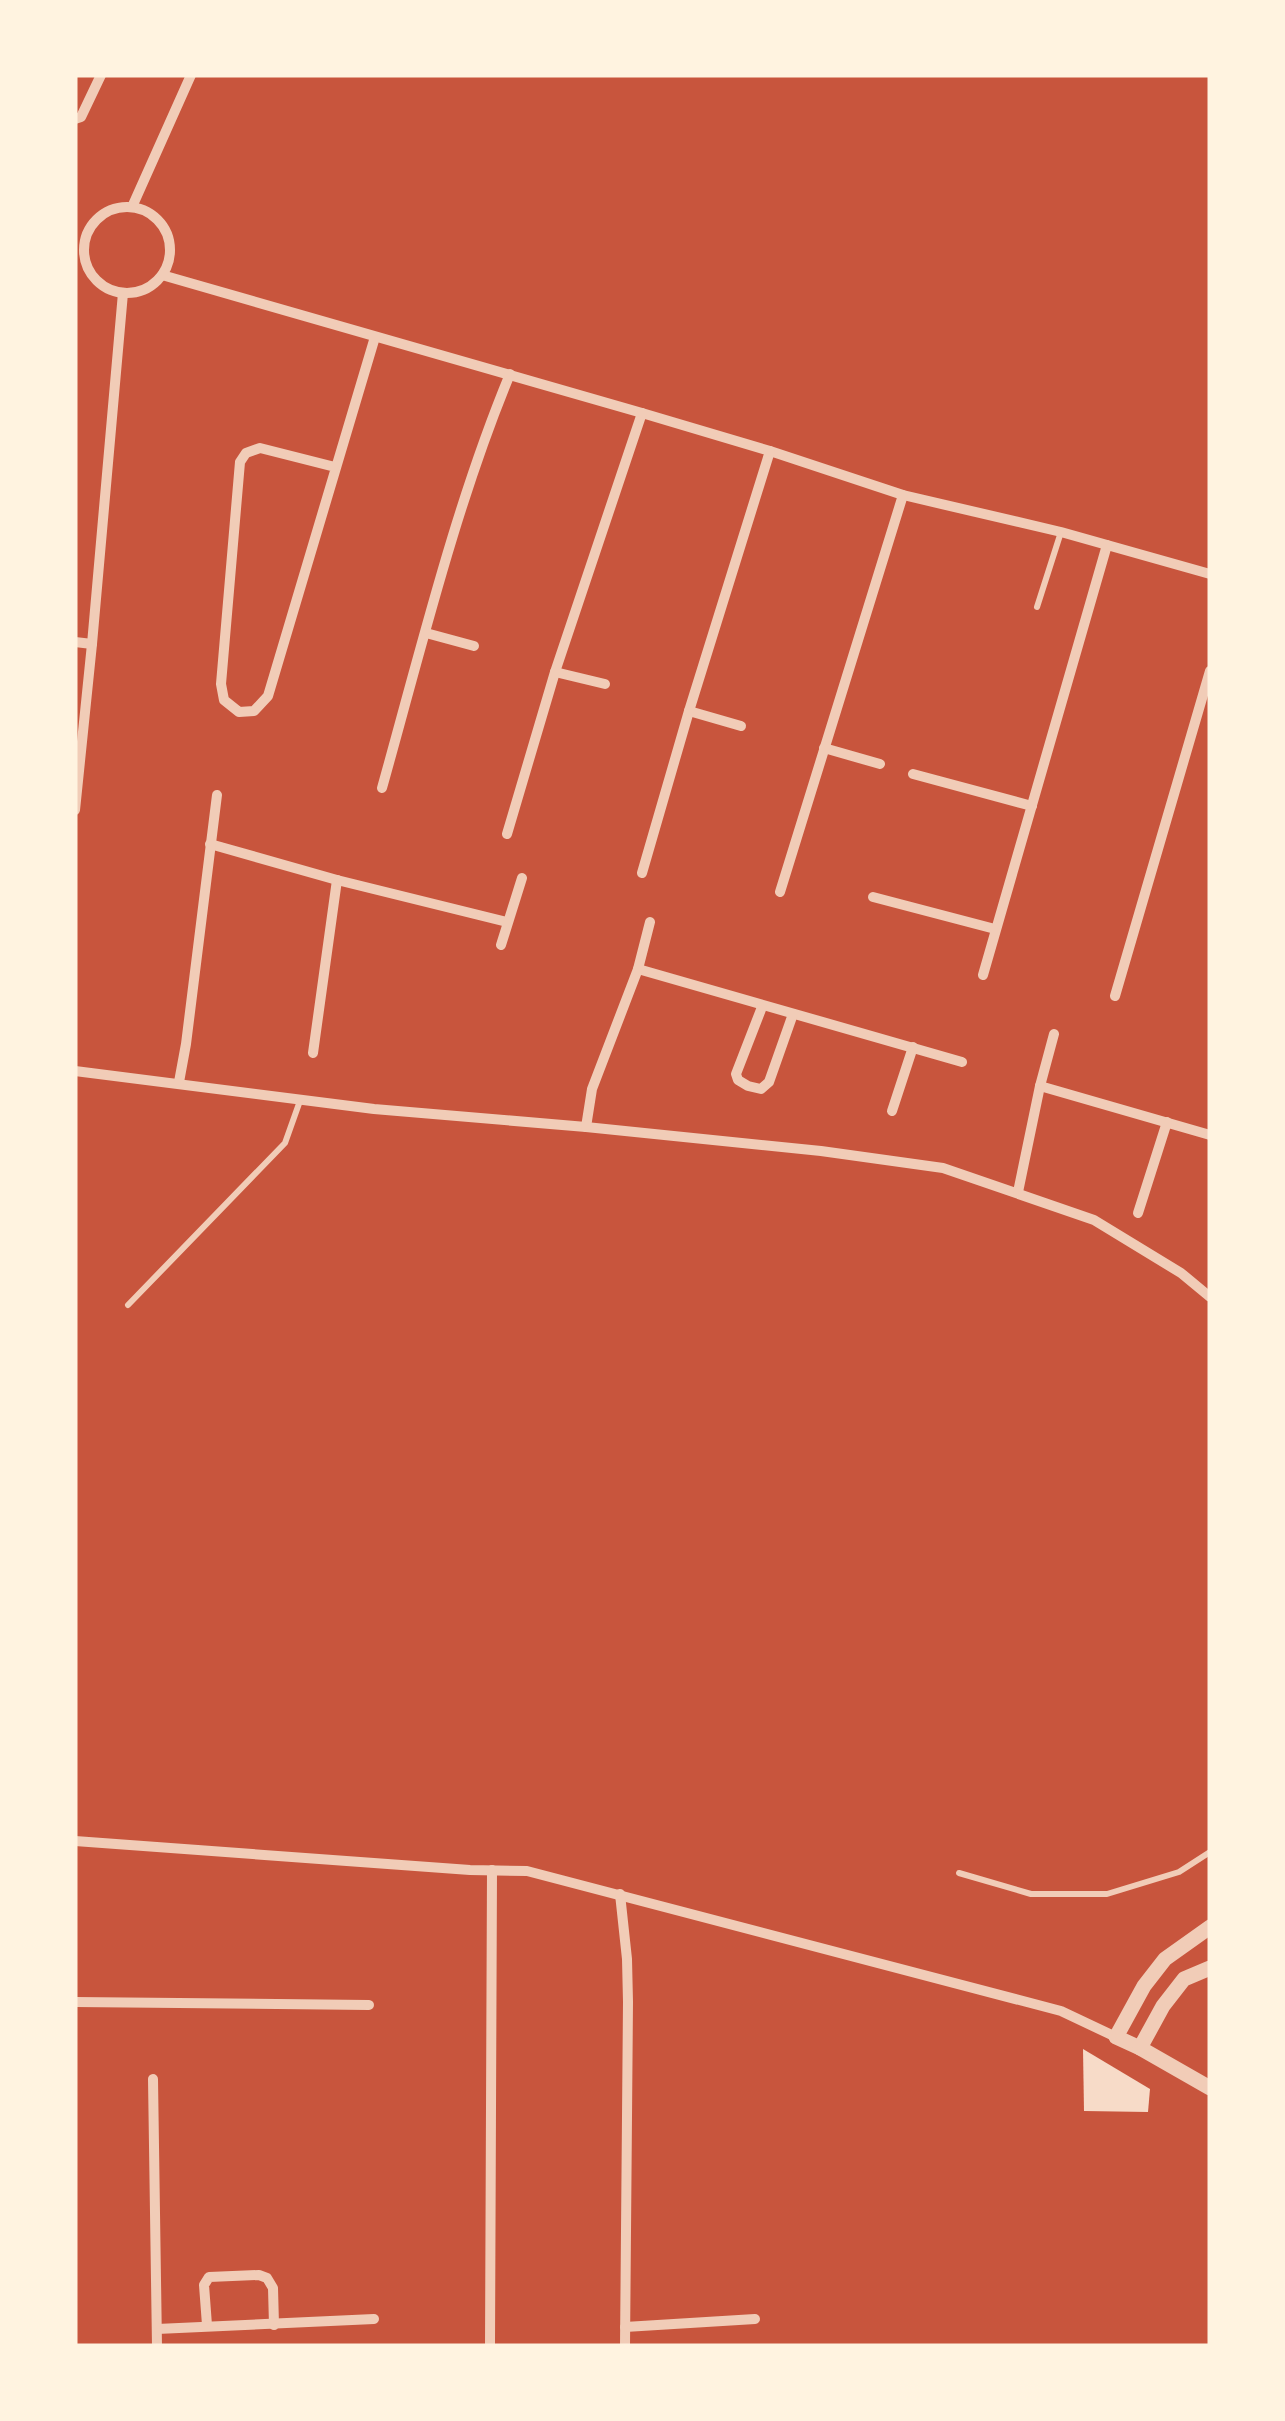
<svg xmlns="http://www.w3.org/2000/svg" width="1285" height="2421" viewBox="0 0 1285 2421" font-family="'Space Grotesk',sans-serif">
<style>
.building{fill:#f7dbc8}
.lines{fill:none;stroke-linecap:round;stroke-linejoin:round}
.service{stroke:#f1ccb7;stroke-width:6}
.minor{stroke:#f1ccb7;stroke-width:10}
.tertiary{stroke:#f1ccb7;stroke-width:15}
</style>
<rect width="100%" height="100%" fill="#c8553d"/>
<path class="building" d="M1083,2049L1150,2089L1148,2112L1084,2111Z"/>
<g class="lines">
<g class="service">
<path d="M1037,607L1061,532"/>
<path d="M128,1305L285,1143L301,1098"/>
<path d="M959,1873L1031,1894H1107L1179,1872L1210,1852"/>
</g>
<g class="minor">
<path d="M75,119L81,117L101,75"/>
<path d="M132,207L191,75"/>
<circle cx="127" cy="250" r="43"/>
<path d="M162,275L642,413L770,451L903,495L1061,532L1210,574"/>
<path d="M335,467L260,448L246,453L240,462L221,684L224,700L239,712L254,711L268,696L375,337"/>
<path d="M426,633L474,646"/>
<path d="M75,642L92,644"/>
<path d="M555,672L605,684"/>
<path d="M689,711L741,726"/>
<path d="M824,748L880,764"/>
<path d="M913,774L1032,806"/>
<path d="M382,788C421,649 455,507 510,374"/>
<path d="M75,810L92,644L123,293"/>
<path d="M507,834L555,672L642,413"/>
<path d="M210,844L337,880L507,922"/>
<path d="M642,873L689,711L770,451"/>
<path d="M780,892L903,495"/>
<path d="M873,897L995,929"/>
<path d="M501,945L522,878"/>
<path d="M638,969L962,1062"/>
<path d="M983,975L1107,545"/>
<path d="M1115,996L1210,671"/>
<path d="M762,1007L736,1074L738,1080L748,1086L761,1089L769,1082L793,1014"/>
<path d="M313,1053L337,880"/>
<path d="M75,1071L374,1109L586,1127L821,1151L943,1168L1094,1220L1181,1273L1210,1297"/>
<path d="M179,1082L186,1044L217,795"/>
<path d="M1040,1086L1210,1135"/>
<path d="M892,1111L913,1047"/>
<path d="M586,1127L592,1089L638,969L650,922"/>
<path d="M1018,1192L1040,1086L1054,1034"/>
<path d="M1138,1213L1167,1122"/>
<path d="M75,1841L470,1870L527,1871L1061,2011L1116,2037"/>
<path d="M620,1894L627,1959L628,2002L625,2346"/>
<path d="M75,2002L369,2005"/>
<path d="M153,2079L157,2346"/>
<path d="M207,2325L204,2285L209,2277L259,2275L267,2278L273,2288L274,2325"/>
<path d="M625,2327L755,2319"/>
<path d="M157,2329L374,2319"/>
<path d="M490,2346L492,1870"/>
</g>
<g class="tertiary">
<path d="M1210,1927L1165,1959L1144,1986L1116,2037L1140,2048L1210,2088"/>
<path d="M1140,2048L1163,2006L1184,1979L1210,1968"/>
</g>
</g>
<rect width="1285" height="2421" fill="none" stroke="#fff3e0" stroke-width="155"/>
</svg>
